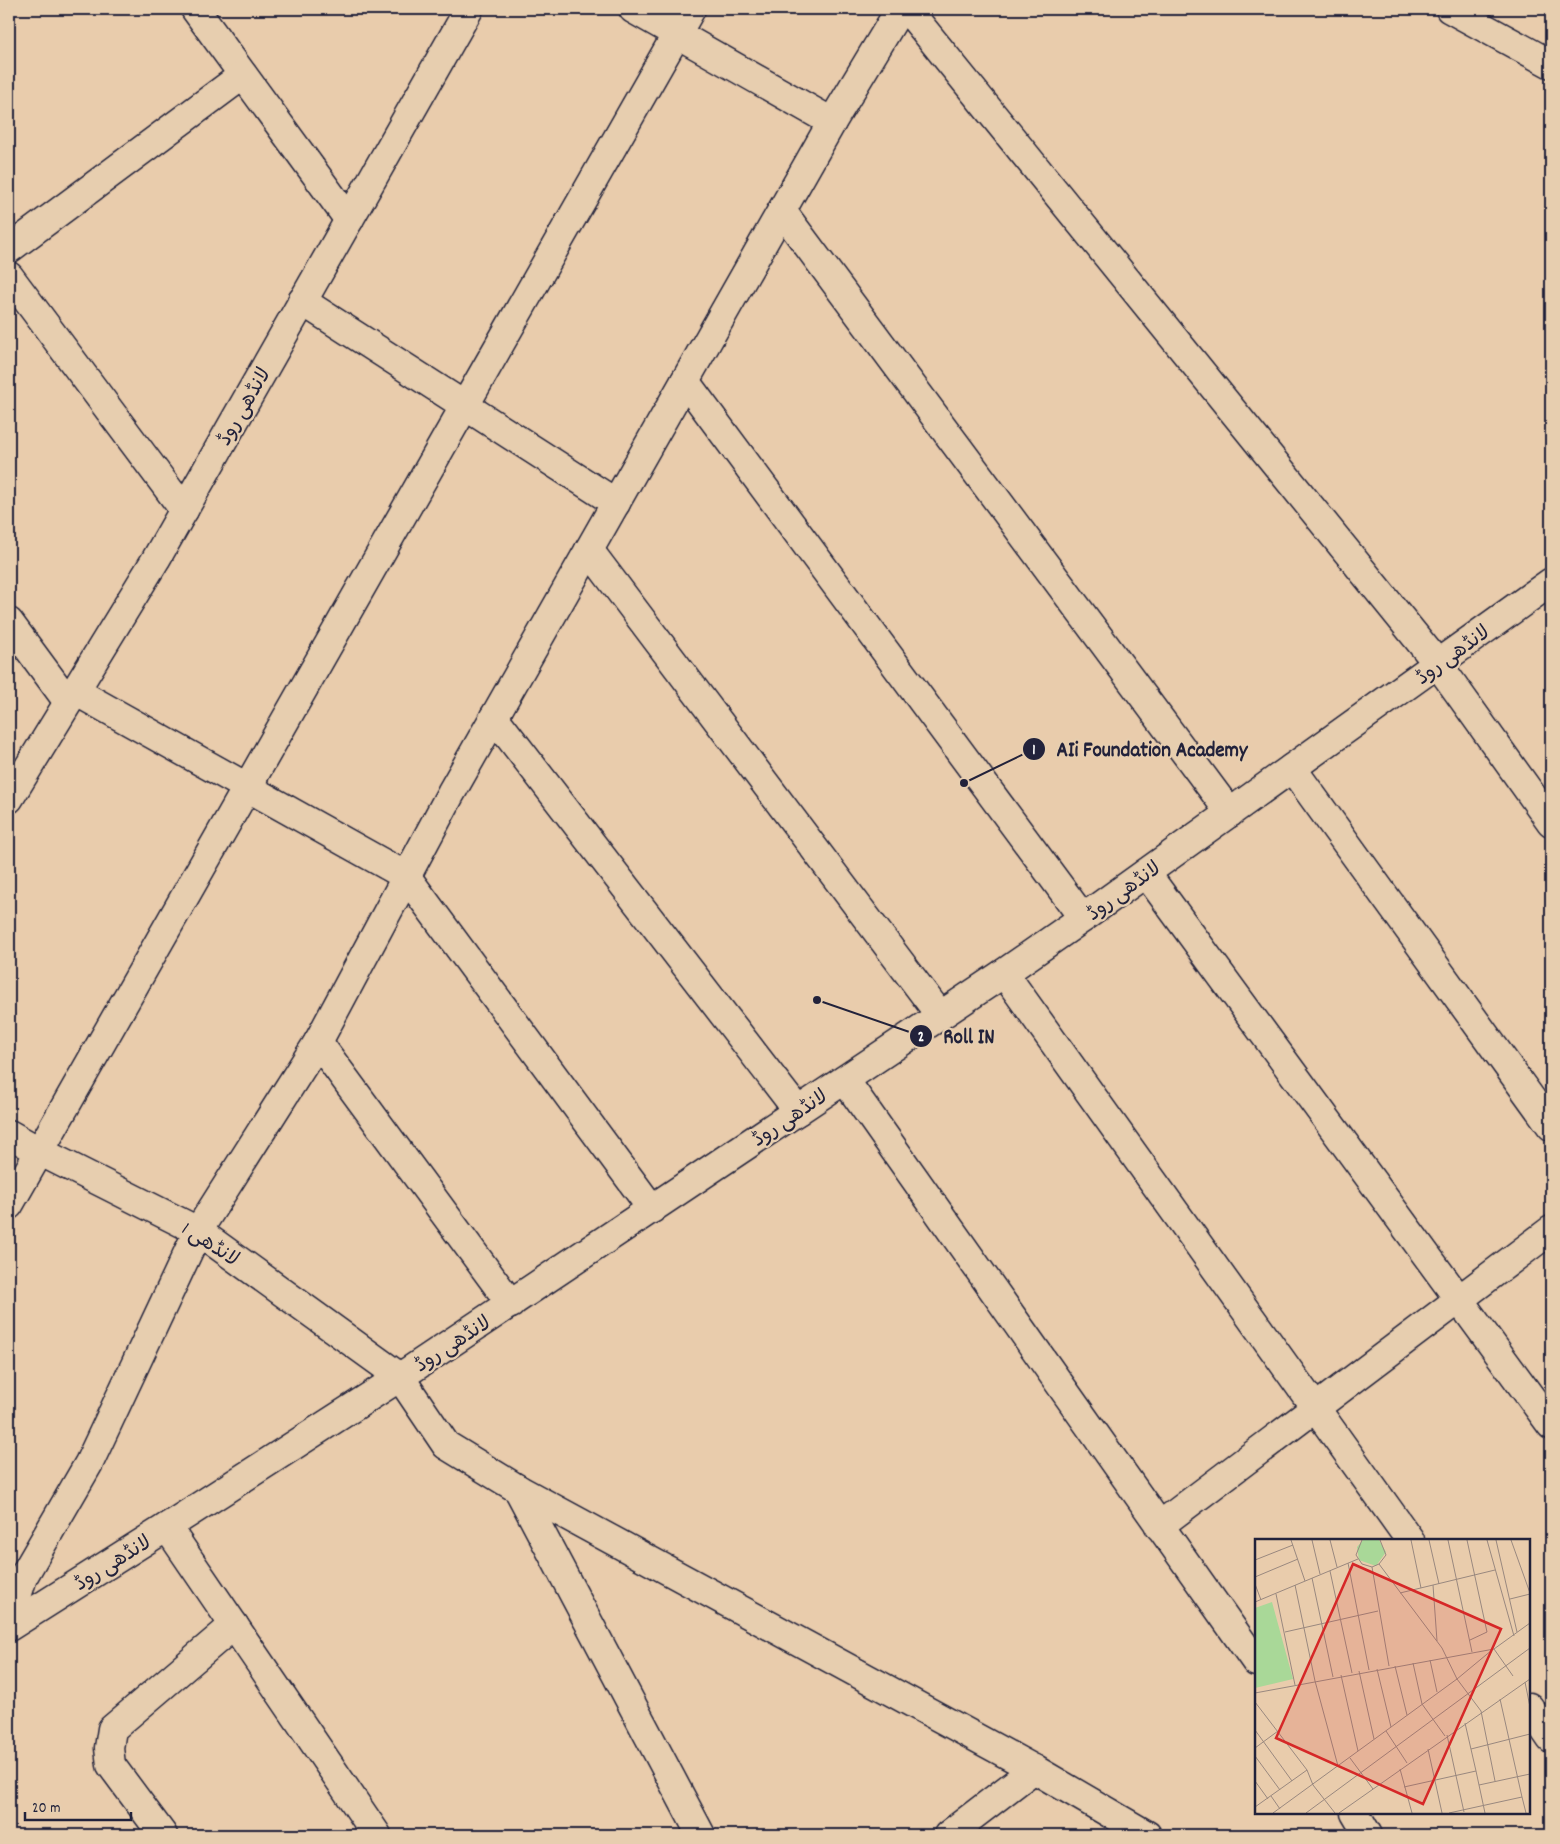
<svg xmlns="http://www.w3.org/2000/svg" width="1560" height="1844" viewBox="0 0 1560 1844" font-family="Dekko,'Playpen Sans Arabic',sans-serif">
<style>
.lines{fill:none;stroke-linecap:round;stroke-linejoin:round}
.minor-casing{stroke:#22223b;stroke-width:31}
.major-casing{stroke:#22223b;stroke-width:31}
.minor{stroke:#e7ceaf;stroke-width:28}
.major{stroke:#e7ceaf;stroke-width:28}
.labels{text-anchor:middle;stroke-width:4.5;stroke-linejoin:round;paint-order:stroke}
.street-label{font-size:20px;fill:#22223b;stroke:#e7ceaf}
.inset-road{fill:none;stroke:#99887f;stroke-width:1}
.view{fill:#d62828;fill-opacity:0.15;stroke:#d62828;stroke-width:2.5}
.inset-edge{fill:none;stroke:#22223b;stroke-width:2.5}
.leader{fill:none;stroke:#22223b;stroke-width:2}
.callout-dot{fill:#22223b;stroke:#e7ceaf;stroke-width:2}
.mark-label{font-size:15px;text-anchor:middle;font-weight:bold;fill:#fff}
.callout-label{font-size:21px;text-anchor:middle;font-weight:bold;fill:#22223b;stroke:#e7ceaf;stroke-width:4.5;stroke-linejoin:round;paint-order:stroke}
</style>
<rect width="100%" height="100%" fill="#e9ccac"/>
<filter id="ink" filterUnits="userSpaceOnUse"><feTurbulence type="fractalNoise" baseFrequency=".02" numOctaves="2"/><feDisplacementMap in="SourceGraphic" scale="10" xChannelSelector="R" yChannelSelector="G"/><feConvolveMatrix kernelMatrix="1 2 1 2 8 2 1 2 1" color-interpolation-filters="sRGB"/></filter>
<g filter="url(#ink)">
<g class="lines">
<defs>
<g id="minor">
<path d="M195,9L349,220"/>
<path d="M633,9L832,122"/>
<path d="M907,9L1438,664L1551,822"/>
<path d="M1450,9L1551,64"/>
<path d="M782,211L1230,813"/>
<path d="M9,249L243,75"/>
<path d="M9,276L184,510"/>
<path d="M302,301L616,503"/>
<path d="M685,381L1083,918"/>
<path d="M589,550L940,1015"/>
<path d="M9,622L68,702"/>
<path d="M75,691L406,876L652,1209"/>
<path d="M494,717L798,1111"/>
<path d="M1292,768L1551,1126"/>
<path d="M1146,873L1551,1425"/>
<path d="M1004,973L1410,1540"/>
<path d="M318,1042L511,1304"/>
<path d="M845,1080L1256,1662"/>
<path d="M9,1134L39,1151L198,1231L400,1377L446,1445L518,1489L1034,1769L1147,1835"/>
<path d="M9,1205L691,9"/>
<path d="M518,1489L701,1835"/>
<path d="M1159,1526L1551,1230"/>
<path d="M167,1527L377,1835"/>
<path d="M9,1622L23,1577L89,1463L198,1231L318,1042L451,793L832,122L900,9"/>
<path d="M1529,1707L1551,1739"/>
<path d="M1355,1813L1368,1835"/>
<path d="M163,1835L111,1765L109,1748L112,1729L234,1625"/>
<path d="M948,1835L1034,1769"/>
</g>
<g id="major">
<path d="M9,799L156,559L469,9"/>
<path d="M9,1627L167,1527L400,1377L1004,973L1083,918L1551,582"/>
</g>
</defs>
<use href="#minor" class="minor-casing"/>
<use href="#major" class="major-casing"/>
<use href="#minor" class="minor"/>
<use href="#major" class="major"/>
</g>
</g>
<g class="labels">
<g class="street-label">
<text transform="translate(243 406) rotate(-60)" y="7">لانڈھی روڈ</text>
<text transform="translate(1452 654) rotate(-36)" y="7">لانڈھی روڈ</text>
<text transform="translate(1123 890) rotate(-36)" y="7">لانڈھی روڈ</text>
<text transform="translate(789 1117) rotate(-34)" y="7">لانڈھی روڈ</text>
<text transform="translate(211 1243) rotate(33)" y="7">لانڈھی 1</text>
<text transform="translate(452 1343) rotate(-33)" y="7">لانڈھی روڈ</text>
<text transform="translate(112 1562) rotate(-32)" y="7">لانڈھی روڈ</text>
</g>
</g>
<g transform="translate(1255 1539)">
<rect width="275" height="275" fill="#e9ccac"/>
<path d="M108,1H124L131,13L121,27L104,21L102,8ZM17,63L38,140L0,149V69Z" fill="#a9d898"/>
<path class="inset-road" d="M36,1L50,42M57,1L65,35M75,1L82,28M107,1L101,16L107,25L117,28L124,25L131,16L125,1M156,1L166,49M174,1L184,45M193,1L217,113M212,1L232,93L215,101M232,1L259,97M241,1L262,93M256,1L275,54M0,21L38,6M93,24L114,131M124,25L187,109L202,140L226,172L240,242M117,28L134,127M75,32L97,134M0,38L43,20M57,39L78,138M0,45L6,61M40,46L60,142L83,227M178,46L182,102M145,54L240,31M21,55L40,146M255,60L275,55M0,63L103,20M30,93L123,72M239,110L258,137M175,121L182,153M158,124L167,165L190,197M140,127L152,176M122,130L136,188M104,132L119,200M86,136L103,212M270,143L275,168M0,154L239,110L275,84M0,163L52,231L58,246L80,274M210,184L221,232M0,191L37,242M131,192L152,224M192,196L209,273M0,209L23,192M173,210L187,274M216,210L275,195M0,217L25,251M95,219L118,250M145,230L157,274M0,242L13,260M224,246L275,235M149,248L221,232L230,274M16,257L25,270M267,258L271,274M0,268L52,231M18,274L202,140L237,111M51,274L275,109M84,274L275,140M194,274L267,258L245,160"/>
<path class="view" d="M98,25L246,90L168,265L21,199Z"/>
<rect width="275" height="275" class="inset-edge"/>
</g>
<path class="leader" d="M964 783L1034 749M817 1000L921 1036"/>
<g class="callout-dot">
<circle cx="964" cy="783" r="5"/>
<circle cx="817" cy="1000" r="5"/>
<circle cx="1034" cy="749" r="12"/>
<circle cx="921" cy="1036" r="12"/>
</g>
<g class="mark-label">
<text x="1034" y="754">1</text>
<text x="921" y="1041">2</text>
</g>
<g class="callout-label">
<text x="1152" y="756">AIi Foundation Academy</text>
<text x="969" y="1043">Roll IN</text>
</g>
<rect width="1560" height="1844" fill="none" stroke="#e7ceaf" stroke-width="30"/>
<rect x="15" y="15" width="1530" height="1814" fill="none" stroke="#22223b" stroke-width="2" filter="url(#ink)"/>
<path d="M25 1812v8h106v-8" fill="none" stroke="#22223b" stroke-width="2.5"/>
<text x="32" y="1812" font-size="15" fill="#22223b" stroke="#e7ceaf" stroke-width="4" paint-order="stroke">20 m</text>
</svg>
